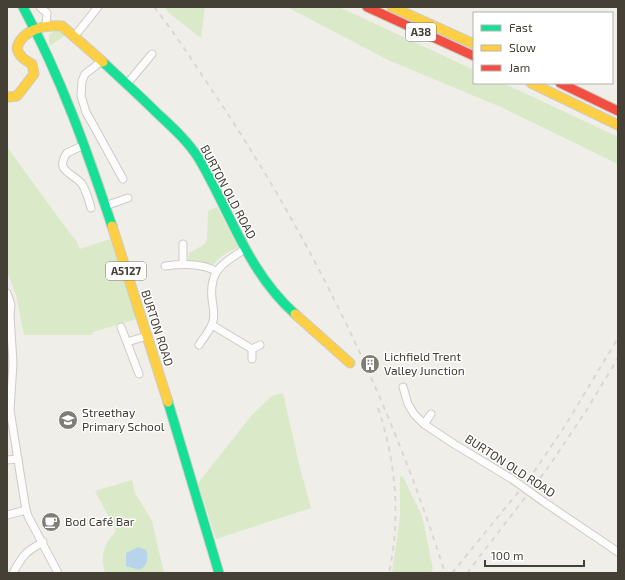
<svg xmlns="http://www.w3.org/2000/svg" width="625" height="580" viewBox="0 0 625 580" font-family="'Exo 2',sans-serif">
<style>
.green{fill:#daeac8}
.water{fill:#b8d3ec}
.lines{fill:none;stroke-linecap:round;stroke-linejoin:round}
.street-casing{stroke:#cdcbc6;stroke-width:9}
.fast-casing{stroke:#cecbbf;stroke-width:11}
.slow-casing{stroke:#cecbbf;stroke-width:11}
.jam-casing{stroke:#cecbbf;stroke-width:11}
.street{stroke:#fdfcfc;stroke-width:7}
.fast{stroke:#16e098;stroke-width:9}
.slow{stroke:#ffcf43;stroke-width:9}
.jam{stroke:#f24e42;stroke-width:9}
.rail{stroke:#d8d8d7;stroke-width:2;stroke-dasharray:5 5;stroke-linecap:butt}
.street-bridge-casing{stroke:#cdcbc6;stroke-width:9;stroke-linecap:butt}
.street-bridge{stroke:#fdfcfc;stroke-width:7}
.labels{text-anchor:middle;stroke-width:3;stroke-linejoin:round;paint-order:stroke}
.shield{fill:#fff;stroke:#7c7972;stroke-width:1}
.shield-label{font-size:11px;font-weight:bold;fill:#444035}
.street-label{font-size:12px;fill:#444035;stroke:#fff}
.poi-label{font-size:12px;fill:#444035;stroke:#fff;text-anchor:start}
</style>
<rect width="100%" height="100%" fill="#efeee8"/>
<g class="green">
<path d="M165,7H205L201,38L169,13Z"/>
<path d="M287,7H339L474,70V83H503L618,137V164L503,108L388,60Z"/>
<path d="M56,30H59L67,34L50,46L49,42V35Z"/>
<path d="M7,147L66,228L77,242L80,249L110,239L137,319L93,332L92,335H24L16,295L7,272Z"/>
<path d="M217,207L238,247L220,257L214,264L188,262L189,253L205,244L207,239L208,211Z"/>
<path d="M283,393L299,464L311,508L216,539L198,483L252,415L272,396Z"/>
<path d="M400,476L403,477L422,516L433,569L430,573H392L400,517Z"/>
<path d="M132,480L135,493L152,521L164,573H105C100,555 104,544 116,531L95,491Z"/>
</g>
<path class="water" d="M138,547L146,550C149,558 147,567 139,570L126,566V553Z"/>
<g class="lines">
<defs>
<g id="street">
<path d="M40,7L47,13L46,26"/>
<path d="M74,37L98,7"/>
<path d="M102,61L85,74L82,81L81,96L86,112L123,179"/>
<path d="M127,84L152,54"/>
<path d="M84,145L67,153C54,171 73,173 82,184C86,190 89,201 91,208"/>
<path d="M105,206L128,198"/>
<path d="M183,244V264"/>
<path d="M165,266C183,264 200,263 216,271"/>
<path d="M7,293L11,305L10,315L13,363L10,410L26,510L28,516L58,573"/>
<path d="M212,325L252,349"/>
<path d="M121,327L139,374"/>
<path d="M127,342L147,336"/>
<path d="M199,345C203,338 211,330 213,321C215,314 213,306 212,299C209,270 223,263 245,249"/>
<path d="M252,359V349L260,345"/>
<path d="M403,387L408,404L414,414L424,424L454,444L512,479"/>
<path d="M424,424L431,414"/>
<path d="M7,460L18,459"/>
<path d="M544,502L618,552"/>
<path d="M7,515L26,510"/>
<path d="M13,573C23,555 25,552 43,542"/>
</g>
<g id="fast">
<path d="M23,7C61,77 87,151 112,226"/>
<path d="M103,62C121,79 139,95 156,112C172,127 188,141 199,159C231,213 247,271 295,314"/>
<path d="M168,402L219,573"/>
</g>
<g id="slow">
<path d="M392,7L474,44"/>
<path d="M531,83L618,125"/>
<path d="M8,97L17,96L34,74L32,64C25,60 19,57 17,48C22,29 46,25 62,26L103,62"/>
<path d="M112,226L168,402"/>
<path d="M295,314L350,363"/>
</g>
<g id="jam">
<path d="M367,7L474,56"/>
<path d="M560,83L618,111"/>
</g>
</defs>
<use href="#street" class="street-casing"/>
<use href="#fast" class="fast-casing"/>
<use href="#slow" class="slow-casing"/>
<use href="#jam" class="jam-casing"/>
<use href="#street" class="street"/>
<use href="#fast" class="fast"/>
<use href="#slow" class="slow"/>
<use href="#jam" class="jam"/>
<g class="rail">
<path d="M154,7C178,37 198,70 220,102C317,249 392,405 445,573"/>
<path d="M378,408C396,461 401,518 389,573"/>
<path d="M452,573L529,479L565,426L618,338"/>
<path d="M467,573L547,469L586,411L618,358"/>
</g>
<defs>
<path id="street-bridge" d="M512,479L544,502"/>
</defs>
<use href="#street-bridge" class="street-bridge-casing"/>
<use href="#street-bridge" class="street-bridge"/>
</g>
<defs>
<symbol id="building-disc" viewBox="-11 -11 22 22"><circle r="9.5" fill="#807d74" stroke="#fff"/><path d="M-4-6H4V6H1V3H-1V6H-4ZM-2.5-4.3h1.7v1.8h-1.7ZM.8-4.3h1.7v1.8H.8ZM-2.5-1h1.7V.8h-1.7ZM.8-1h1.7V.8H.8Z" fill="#fff"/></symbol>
<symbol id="school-disc" viewBox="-11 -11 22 22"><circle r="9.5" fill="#807d74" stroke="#fff"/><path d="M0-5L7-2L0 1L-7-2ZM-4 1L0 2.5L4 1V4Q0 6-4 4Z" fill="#fff"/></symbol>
<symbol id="cafe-disc" viewBox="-11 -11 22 22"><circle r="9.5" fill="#807d74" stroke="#fff"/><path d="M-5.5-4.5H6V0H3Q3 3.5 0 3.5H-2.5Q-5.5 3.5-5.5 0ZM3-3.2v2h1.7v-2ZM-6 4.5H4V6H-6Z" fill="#fff"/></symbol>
</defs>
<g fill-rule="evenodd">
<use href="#building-disc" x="359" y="353" width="22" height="22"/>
<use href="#school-disc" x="57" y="409" width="22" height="22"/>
<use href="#cafe-disc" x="40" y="511" width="22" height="22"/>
</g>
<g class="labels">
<g class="shield">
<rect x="406" y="23" width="30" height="18" rx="3"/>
<rect x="106" y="262" width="40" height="18" rx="3"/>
</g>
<g class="shield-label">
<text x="421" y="36">A38</text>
<text x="126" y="275">A5127</text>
</g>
<g class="street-label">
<text transform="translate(228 192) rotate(62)" y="4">BURTON OLD ROAD</text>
<text transform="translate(157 328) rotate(72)" y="4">BURTON ROAD</text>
<text transform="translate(510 466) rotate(33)" y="4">BURTON OLD ROAD</text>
</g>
<g class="poi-label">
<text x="384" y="361">Lichfield Trent<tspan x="384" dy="14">Valley Junction</tspan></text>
<text x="82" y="417">Streethay<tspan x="82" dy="14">Primary School</tspan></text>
<text x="65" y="526">Bod Café Bar</text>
</g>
</g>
<rect width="625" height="580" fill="none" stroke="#444035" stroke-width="16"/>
<rect x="473" y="12" width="140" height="72" fill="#ffffff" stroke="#b4b3ae"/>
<rect x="481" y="25" width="20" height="6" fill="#16e098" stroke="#b4b3ae"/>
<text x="509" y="32" font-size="12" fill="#444035">Fast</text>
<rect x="481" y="45" width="20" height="6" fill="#ffcf43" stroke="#b4b3ae"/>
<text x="509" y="52" font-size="12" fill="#444035">Slow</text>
<rect x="481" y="65" width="20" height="6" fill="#f24e42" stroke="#b4b3ae"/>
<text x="509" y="72" font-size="12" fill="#444035">Jam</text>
<path d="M485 560v6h99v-6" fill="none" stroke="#444035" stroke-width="2"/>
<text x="491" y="560" font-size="12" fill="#444035" stroke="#ffffff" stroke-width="3" paint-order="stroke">100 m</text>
</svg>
